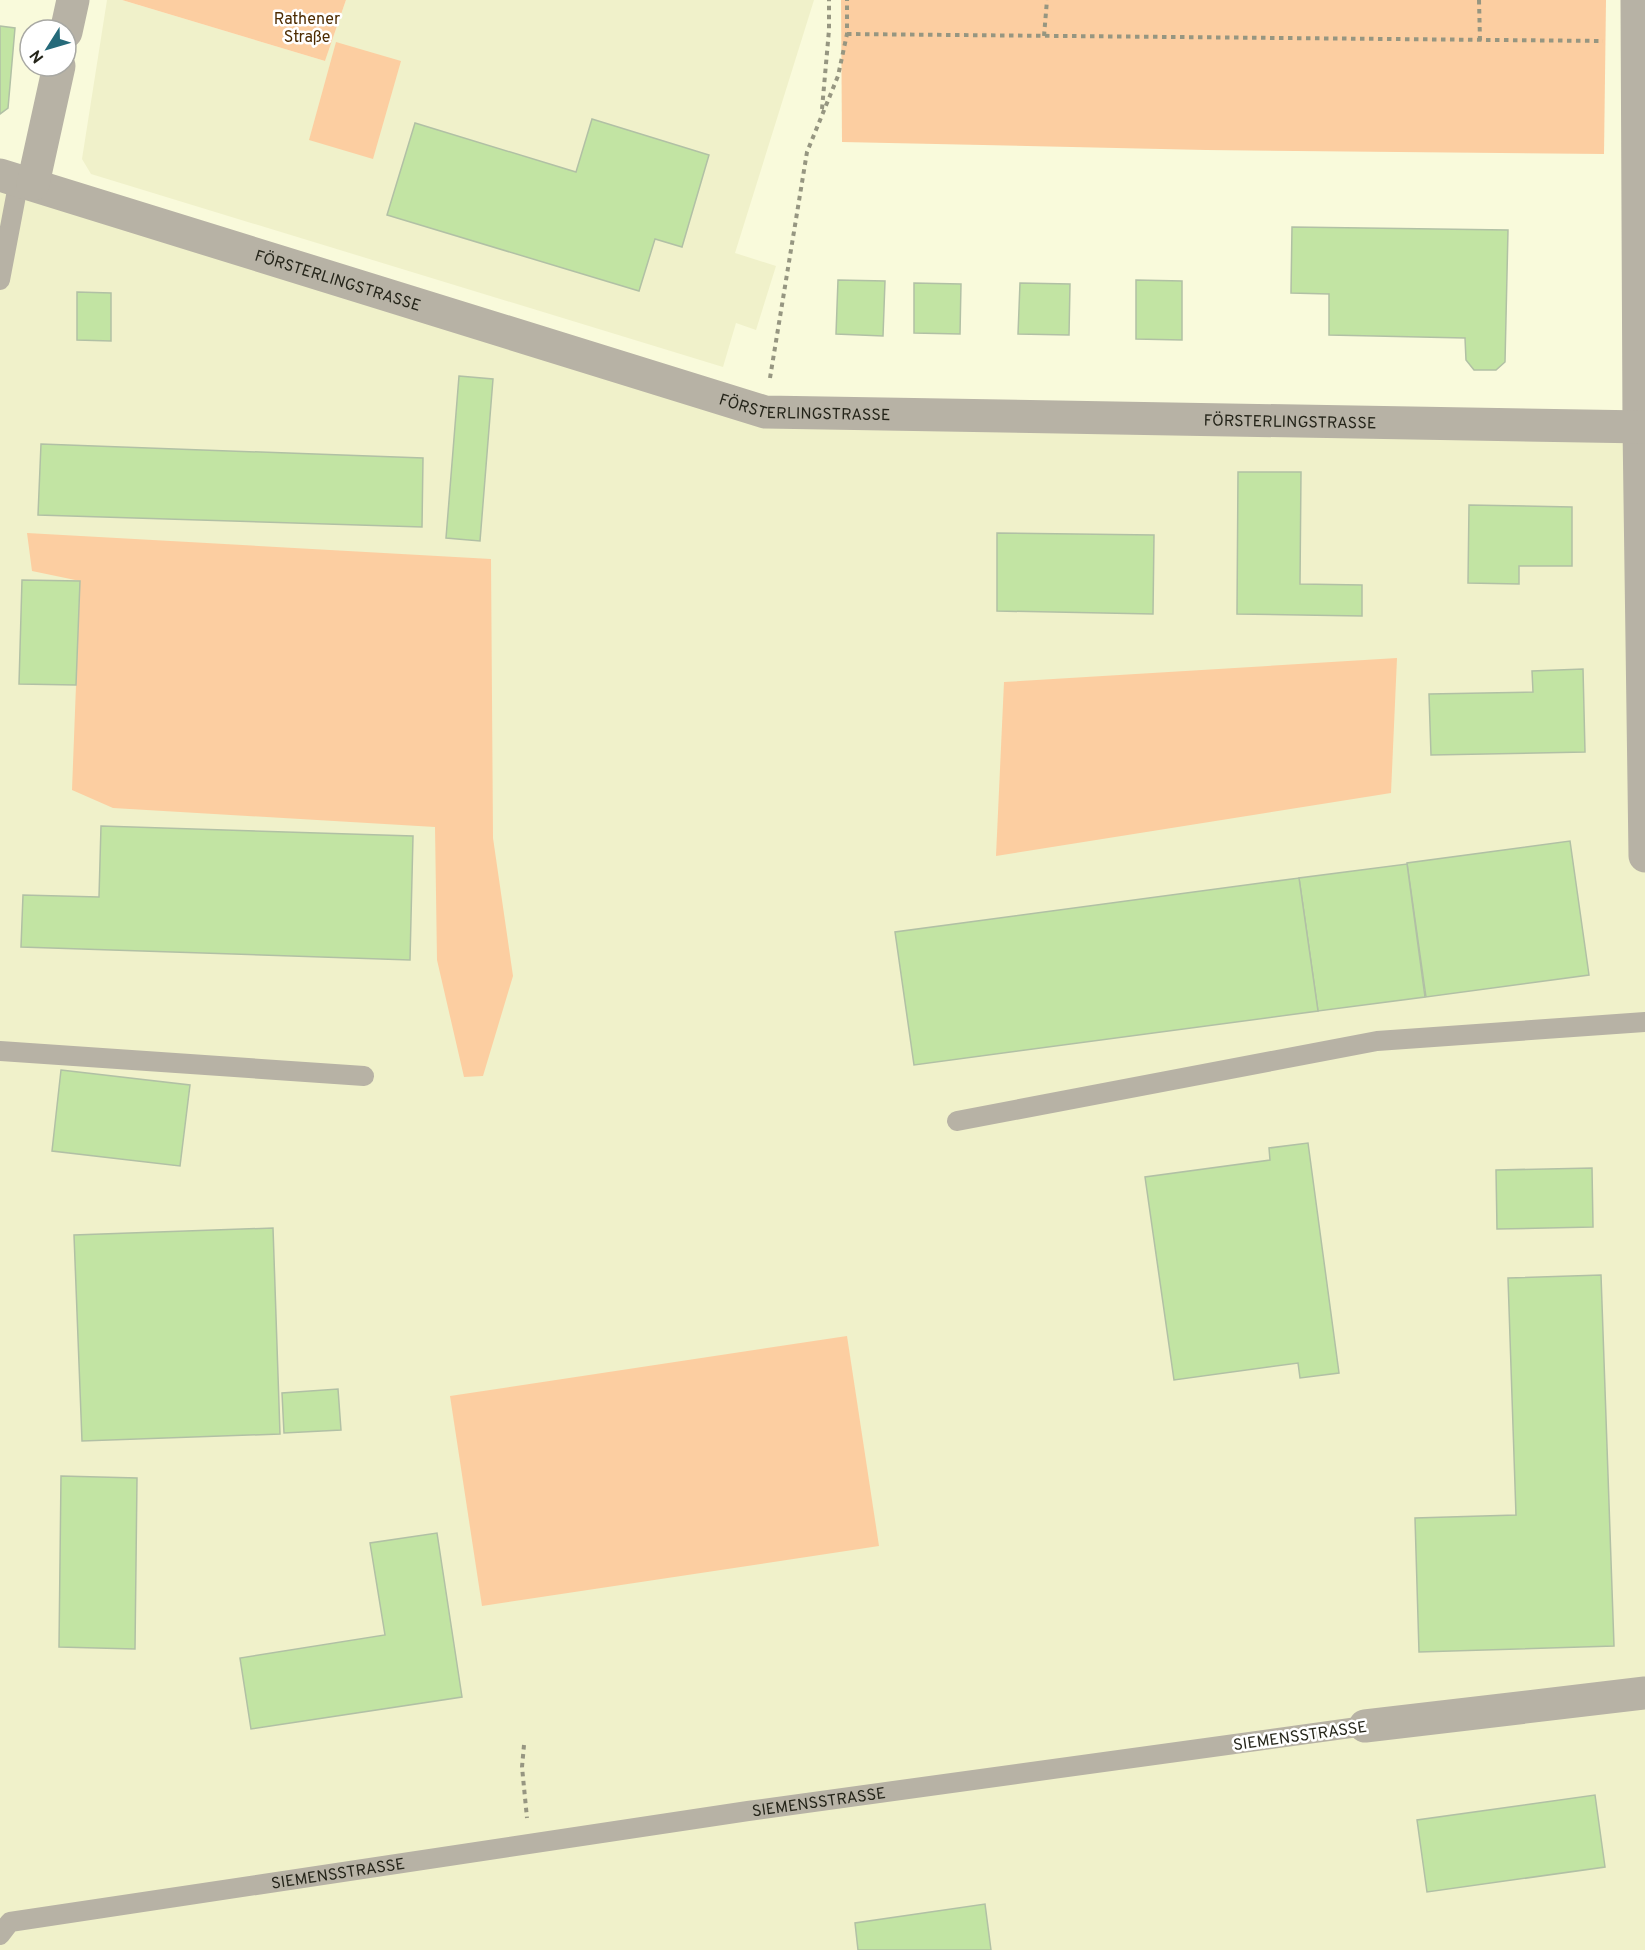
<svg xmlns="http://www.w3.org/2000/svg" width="1645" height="1950" viewBox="0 0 1645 1950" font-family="Overpass,sans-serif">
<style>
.built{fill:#f0f1ca}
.green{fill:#fccea1}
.building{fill:#c2e4a3;stroke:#b1c0a5;stroke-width:1.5}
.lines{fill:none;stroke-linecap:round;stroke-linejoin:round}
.path{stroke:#969681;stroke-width:4;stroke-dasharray:4.5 4.5;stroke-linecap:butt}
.service{stroke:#b7b2a5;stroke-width:20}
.minor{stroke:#b7b2a5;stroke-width:33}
.labels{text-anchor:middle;stroke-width:5;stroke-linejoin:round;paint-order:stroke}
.park-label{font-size:16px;fill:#4d2b00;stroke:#fff}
.street-label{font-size:16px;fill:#25251a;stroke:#fff}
</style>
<rect width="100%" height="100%" fill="#f9fadb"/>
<g class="built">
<path d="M107,0H122L325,61L346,0H814L735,253L776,266L756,330L736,323L723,367L91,174L82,159Z"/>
<path d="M0,182L765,412L1645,427V1950H0Z"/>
</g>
<g class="green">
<path d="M122,0H346L325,61Z"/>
<path d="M841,0H1606L1604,154L1206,150L842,142Z"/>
<path d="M336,42L401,61L373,159L309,140Z"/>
<path d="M27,533L491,559L493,838L513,976L483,1076L464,1077L437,960L435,827L113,808L72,790L80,581L32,571Z"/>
<path d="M1397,658L1391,793L996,856L1004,682Z"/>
<path d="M847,1336L879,1546L482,1606L450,1396Z"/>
</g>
<g class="building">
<path d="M0,26L15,28L8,108L0,114Z"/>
<path d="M592,119L709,155L682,247L655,239L639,291L387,215L415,123L576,172Z"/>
<path d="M1292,227L1508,230L1505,362L1496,370H1474L1466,360L1465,338L1329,335V294L1291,293Z"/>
<path d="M838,280L885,281L883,336L836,334Z"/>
<path d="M1136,280L1182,281V340L1136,339Z"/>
<path d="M914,283L961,284L960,334L914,333Z"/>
<path d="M1020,283L1070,284L1069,335L1018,334Z"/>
<path d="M77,292L111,293V341L77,340Z"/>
<path d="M459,376L493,379L480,541L446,538Z"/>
<path d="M41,444L423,458L422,527L38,515Z"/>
<path d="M1238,472H1301L1300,584L1362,585V616L1237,614Z"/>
<path d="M1469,505L1572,507V566H1519V584L1468,583Z"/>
<path d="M997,533L1154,535L1153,614L997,611Z"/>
<path d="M22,580L80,581L76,685L19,684Z"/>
<path d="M1583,669L1585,752L1431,755L1429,694L1533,692L1532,671Z"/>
<path d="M101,826L413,836L410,960L21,947L23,895L99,897Z"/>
<path d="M1570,841L1589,975L1426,997L1407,863Z"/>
<path d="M1407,864L1425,997L1318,1011L1299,878Z"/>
<path d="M1299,878L1318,1011L914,1065L895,932Z"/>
<path d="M61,1070L190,1085L180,1166L52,1151Z"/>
<path d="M1308,1143L1339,1373L1300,1378L1298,1363L1174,1380L1145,1177L1270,1160L1269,1148Z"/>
<path d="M1592,1168L1593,1227L1497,1229L1496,1170Z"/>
<path d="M273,1228L280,1434L82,1441L74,1235Z"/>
<path d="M1601,1275L1614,1646L1419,1652L1415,1518L1516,1515L1508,1278Z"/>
<path d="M338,1389L341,1430L284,1433L282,1393Z"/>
<path d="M61,1476L137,1478L135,1649L59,1647Z"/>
<path d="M437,1533L462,1697L251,1729L240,1658L385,1635L370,1543Z"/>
<path d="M1595,1795L1605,1867L1427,1892L1417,1820Z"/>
<path d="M985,1904L991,1950H858L855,1923Z"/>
</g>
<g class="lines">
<g class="path">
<path d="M1479,0L1480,41"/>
<path d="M847,34L1603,41"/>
<path d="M1044,36L1047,0"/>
<path d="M822,109L829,30V0"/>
<path d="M770,378L807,152L838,76L847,34V0"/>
<path d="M524,1745L522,1767L527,1818"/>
</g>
<g class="service">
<path d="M0,280L19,180"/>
<path d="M0,1051L364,1076"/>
<path d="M957,1121L1377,1041L1645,1022"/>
<path id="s1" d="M0,1935L10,1922L748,1811L1365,1726"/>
</g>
<g class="minor">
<path d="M1637,0L1639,427L1645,856"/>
<path d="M66,32L73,0"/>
<path id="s2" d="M0,175L765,412L1645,427"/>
<path d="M33,184L59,66"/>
<path d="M1365,1726L1645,1693"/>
</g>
</g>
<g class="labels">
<g class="park-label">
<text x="307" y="24">Rathener<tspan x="307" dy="18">Straße</tspan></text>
</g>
<g class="street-label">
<text dy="6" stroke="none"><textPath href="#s2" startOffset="354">FÖRSTERLINGSTRASSE</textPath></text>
<text dy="6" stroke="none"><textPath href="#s2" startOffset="840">FÖRSTERLINGSTRASSE</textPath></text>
<text dy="6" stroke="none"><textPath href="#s2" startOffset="1326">FÖRSTERLINGSTRASSE</textPath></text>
<text transform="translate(1300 1735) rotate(-8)" y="6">SIEMENSSTRASSE</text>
<text dy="6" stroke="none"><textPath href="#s1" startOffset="834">SIEMENSSTRASSE</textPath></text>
<text dy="6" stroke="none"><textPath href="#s1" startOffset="348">SIEMENSSTRASSE</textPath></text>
</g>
</g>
<g transform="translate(48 48) rotate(233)"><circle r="28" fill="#ffffff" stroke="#a8a8a3" stroke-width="1.5"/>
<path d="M0-4.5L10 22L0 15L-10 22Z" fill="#256a7a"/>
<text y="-9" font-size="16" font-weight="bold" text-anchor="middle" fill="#25251a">N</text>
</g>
</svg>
